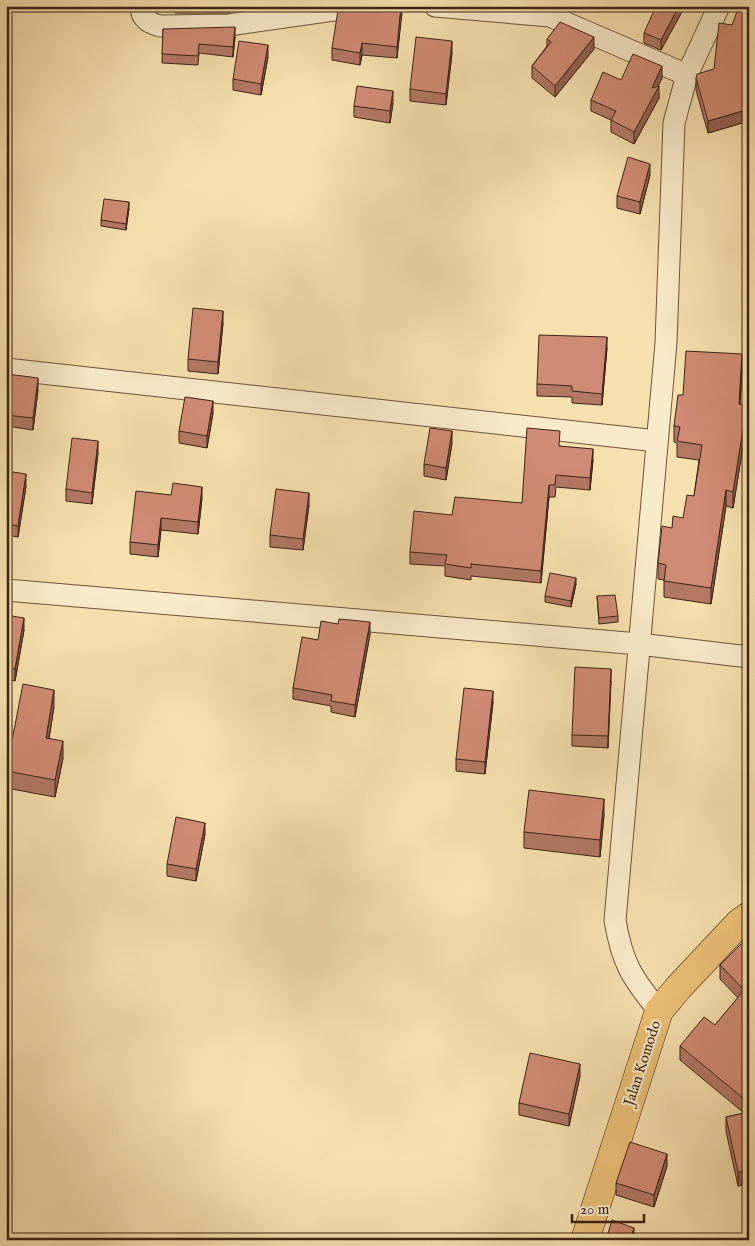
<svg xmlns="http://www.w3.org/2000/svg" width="755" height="1246" viewBox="0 0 755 1246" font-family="'IM FELL English',serif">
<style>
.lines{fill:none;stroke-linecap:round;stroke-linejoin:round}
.minor-casing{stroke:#6b523b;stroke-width:23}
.trunk-casing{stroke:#3d2215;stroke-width:29}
.minor{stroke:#f9ebca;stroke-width:21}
.trunk{stroke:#ebc077;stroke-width:28}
.wall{fill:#b37864;stroke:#3d2215}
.shaded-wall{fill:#926151;stroke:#3d2215}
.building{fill:#d08b74;stroke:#3d2215}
.labels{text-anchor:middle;stroke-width:4.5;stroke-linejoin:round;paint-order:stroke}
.street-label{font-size:15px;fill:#3d2215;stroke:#f9ebca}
</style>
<rect width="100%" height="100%" fill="#f6e0ae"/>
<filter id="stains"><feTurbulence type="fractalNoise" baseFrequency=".004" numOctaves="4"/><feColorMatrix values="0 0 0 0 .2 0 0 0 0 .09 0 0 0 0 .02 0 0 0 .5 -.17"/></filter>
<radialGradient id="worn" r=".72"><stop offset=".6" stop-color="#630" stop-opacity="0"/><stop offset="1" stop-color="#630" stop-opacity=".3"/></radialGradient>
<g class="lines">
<defs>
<g id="minor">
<path d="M141,6C141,19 149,23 160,26L229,25L362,6"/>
<path d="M435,6L550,16L687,75"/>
<path d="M6,369L657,441"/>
<path d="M6,590L639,644L749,657"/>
<path d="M659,1011C632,978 622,963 615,920L666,343L674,123L687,75L719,6"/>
</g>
<path id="trunk" d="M585,1240L659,1011L678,988L739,923L749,916"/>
</defs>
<use href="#minor" class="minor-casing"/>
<use href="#trunk" class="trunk-casing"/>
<use href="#minor" class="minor"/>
<use href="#trunk" class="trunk"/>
</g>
<g class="wall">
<path d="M175,6H268L239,7L228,13H175Z"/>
<path d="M402,6L397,58L362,55L360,65L332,60V48Z"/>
<path d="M684,6V8L661,50L644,43V33Z"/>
<path d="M749,6V121L708,133L696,90V78L714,69L732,25Z"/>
<path d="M163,29L235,37L233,57L199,53L198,65L162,63Z"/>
<path d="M547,39L594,49L555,97L532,78V66L547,46Z"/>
<path d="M452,53L446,105L410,101V89Z"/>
<path d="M268,57L261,95L233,90V79Z"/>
<path d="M662,78L658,86L659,98L634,144L611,132V120L591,111V100L621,80Z"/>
<path d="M393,103L390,123L354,117V106Z"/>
<path d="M650,175L640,214L617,208V196Z"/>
<path d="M129,208L126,230L101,226V220Z"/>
<path d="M223,323L218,374L188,371V359Z"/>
<path d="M607,348L602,405L572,403V397L537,396V384Z"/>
<path d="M742,370L740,404L747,421L733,508L726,506L711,604L664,597V580L658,579V563L672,528L683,518L694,496L699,460L677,457V443L674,442V426L683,395Z"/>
<path d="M6,384L38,390L33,430L6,426Z"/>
<path d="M213,413L207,448L179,443V431Z"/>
<path d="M452,443L446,480L424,476V464Z"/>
<path d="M560,446L593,460L590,490L556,487L555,497H549L541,583L471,576V580L445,576V566L410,564V552L452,515L522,503Z"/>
<path d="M98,453L92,504L66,501V489Z"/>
<path d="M6,471L26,486L18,537L6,535Z"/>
<path d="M171,495L202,498L198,534L161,530L158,557L130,554V542Z"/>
<path d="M309,505L303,550L270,547V535Z"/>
<path d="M576,584L571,607L545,602V596Z"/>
<path d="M597,596L618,616V622L599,624Z"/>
<path d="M6,615L24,630L15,681L6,679Z"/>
<path d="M338,624L370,634L355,717L331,712V706L293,699V688L318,640Z"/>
<path d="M611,681L608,748L572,746V735Z"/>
<path d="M493,702L485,774L456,771V759Z"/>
<path d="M54,707L49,739L63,758L55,797L6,788V771Z"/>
<path d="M604,815L600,857L524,848V832Z"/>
<path d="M205,834L196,881L167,876V864Z"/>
<path d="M749,947V1184L738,1186L726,1131V1117L744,1113L680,1060V1046L715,1025L738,998L720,979V965Z"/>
<path d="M580,1076L569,1126L519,1115V1103Z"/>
<path d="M667,1166L654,1207L616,1195V1183Z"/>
</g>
<g class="shaded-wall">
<path d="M228,6H239V7L228,13Z"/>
<path d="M401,6L402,13L397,58V47Z"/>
<path d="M679,6H684V8L661,50V40Z"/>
<path d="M235,27V37L233,57V47Z"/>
<path d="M594,37V49L555,97V86Z"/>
<path d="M452,41V53L446,105V94Z"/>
<path d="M362,43V55L360,65V53Z"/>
<path d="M268,45V57L261,95V84Z"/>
<path d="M662,66V78L655,92L659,86V98L634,144V132L652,88Z"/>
<path d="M393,91V103L390,123V111Z"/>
<path d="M749,109V121L708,133V121Z"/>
<path d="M650,164V175L640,214V202Z"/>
<path d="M129,202V208L126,230V224Z"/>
<path d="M223,311V323L218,374V362Z"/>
<path d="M607,337V348L602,405V394Z"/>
<path d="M742,354V370L739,420V404Z"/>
<path d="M38,378V390L33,430V418Z"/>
<path d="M213,401V413L207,448V436Z"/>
<path d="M747,405V421L733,508V492Z"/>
<path d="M452,431V443L446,480V468Z"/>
<path d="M98,441V453L92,504V493Z"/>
<path d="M593,449V460L590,490V478Z"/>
<path d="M26,474V486L18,537V526Z"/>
<path d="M549,485V497L541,583V571Z"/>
<path d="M202,487V498L198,534V522Z"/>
<path d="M726,490V506L711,604V588Z"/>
<path d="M309,493V505L303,550V539Z"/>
<path d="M161,518V530L158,557V545Z"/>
<path d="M576,578V584L571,607V601Z"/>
<path d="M24,618V630L15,681V669Z"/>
<path d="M370,622V634L355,717V705Z"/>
<path d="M611,669V681L608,748V736Z"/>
<path d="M54,690V707L46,755V738Z"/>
<path d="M493,691V702L485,774V762Z"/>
<path d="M63,741V758L55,797V780Z"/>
<path d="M604,799V815L600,857V840Z"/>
<path d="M205,823V834L196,881V869Z"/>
<path d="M580,1064V1076L569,1126V1114Z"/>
<path d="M667,1154V1166L654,1207V1195Z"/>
<path d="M749,1170V1184L738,1186V1172Z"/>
<path d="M634,1228V1240H630Z"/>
</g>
<g class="building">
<path d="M365,6H401L397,47L362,43L360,53L332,48L338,10Z"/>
<path d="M656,6H679L661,40L644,33Z"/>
<path d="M739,6H749V109L708,121L696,78L697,74L714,69L719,23L732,25Z"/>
<path d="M560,22L594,37L555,86L532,66L551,42L547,39Z"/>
<path d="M235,27L233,47L199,44L198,56L162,54L163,29Z"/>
<path d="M416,37L452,41L446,94L410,89Z"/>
<path d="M239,41L268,45L261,84L233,79Z"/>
<path d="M633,54L662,66L652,88L659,86L634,132L611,120L616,111L591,100L603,72L621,80Z"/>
<path d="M357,86L393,91L390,111L354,106Z"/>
<path d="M628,157L650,164L640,202L617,196Z"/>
<path d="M104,199L129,202L126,224L101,220Z"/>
<path d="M193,308L223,311L218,362L188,359Z"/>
<path d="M539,335L607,337L602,394L572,391V386L537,384Z"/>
<path d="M686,351L742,354L739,404L747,405L733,492L726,490L711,588L664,581L666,565L658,563L662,526L672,528L673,516L683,518L687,495L694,496L702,445L677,441L680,427L674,426L678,395H683Z"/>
<path d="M7,374L38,378L33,418L6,415V384Z"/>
<path d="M185,397L213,401L207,436L179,431Z"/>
<path d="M430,428L452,431L446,468L424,464Z"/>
<path d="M527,428L560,431L559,446L593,449L590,478L556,475L555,485H549L541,571L471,564V568L445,564L447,555L410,552L414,511L452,515L455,497L522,503Z"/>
<path d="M72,438L98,441L92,493L66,489Z"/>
<path d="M6,471L26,474L18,526L6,524Z"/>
<path d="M173,483L202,487L198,522L161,518L158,545L130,542L136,491L171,495Z"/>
<path d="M276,489L309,493L303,539L270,535Z"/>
<path d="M550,573L576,578L571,601L545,596Z"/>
<path d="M615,595L618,616L599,618L597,596Z"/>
<path d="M6,615L24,618L15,669L6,668Z"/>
<path d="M339,619L370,622L355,705L331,701L332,695L293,688L302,637L318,640L321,621L338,624Z"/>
<path d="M575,667L611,669L608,736L572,735Z"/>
<path d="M23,684L54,690L46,738L63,741L55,780L6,771Z"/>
<path d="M464,688L493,691L485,762L456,759Z"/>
<path d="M529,790L604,799L600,840L524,832Z"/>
<path d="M176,817L205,823L196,869L167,864Z"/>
<path d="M744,941L749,947V1103L680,1046L704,1017L715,1025L744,990L720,965Z"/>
<path d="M530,1053L580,1064L569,1114L519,1103Z"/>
<path d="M749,1112V1170L738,1172L726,1117Z"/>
<path d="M630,1142L667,1154L654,1195L616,1183Z"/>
<path d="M612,1220L634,1228L630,1240H606Z"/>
</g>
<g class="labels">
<g class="street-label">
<text transform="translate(642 1063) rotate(-72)" y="5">Jalan Komodo</text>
</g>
</g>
<rect width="755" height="1246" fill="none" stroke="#f6e0ae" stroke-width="25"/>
<rect x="8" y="8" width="740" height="1231" fill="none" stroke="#3d2215" stroke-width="2.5"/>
<rect x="12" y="12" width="730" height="1221" fill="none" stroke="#3d2215"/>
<path d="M572 1214v8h72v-8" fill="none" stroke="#3d2215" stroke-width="2.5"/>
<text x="580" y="1214" font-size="15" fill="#3d2215" stroke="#f9ebca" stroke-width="4" paint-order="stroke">20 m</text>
<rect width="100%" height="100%" filter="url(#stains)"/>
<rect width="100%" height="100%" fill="url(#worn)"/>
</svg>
